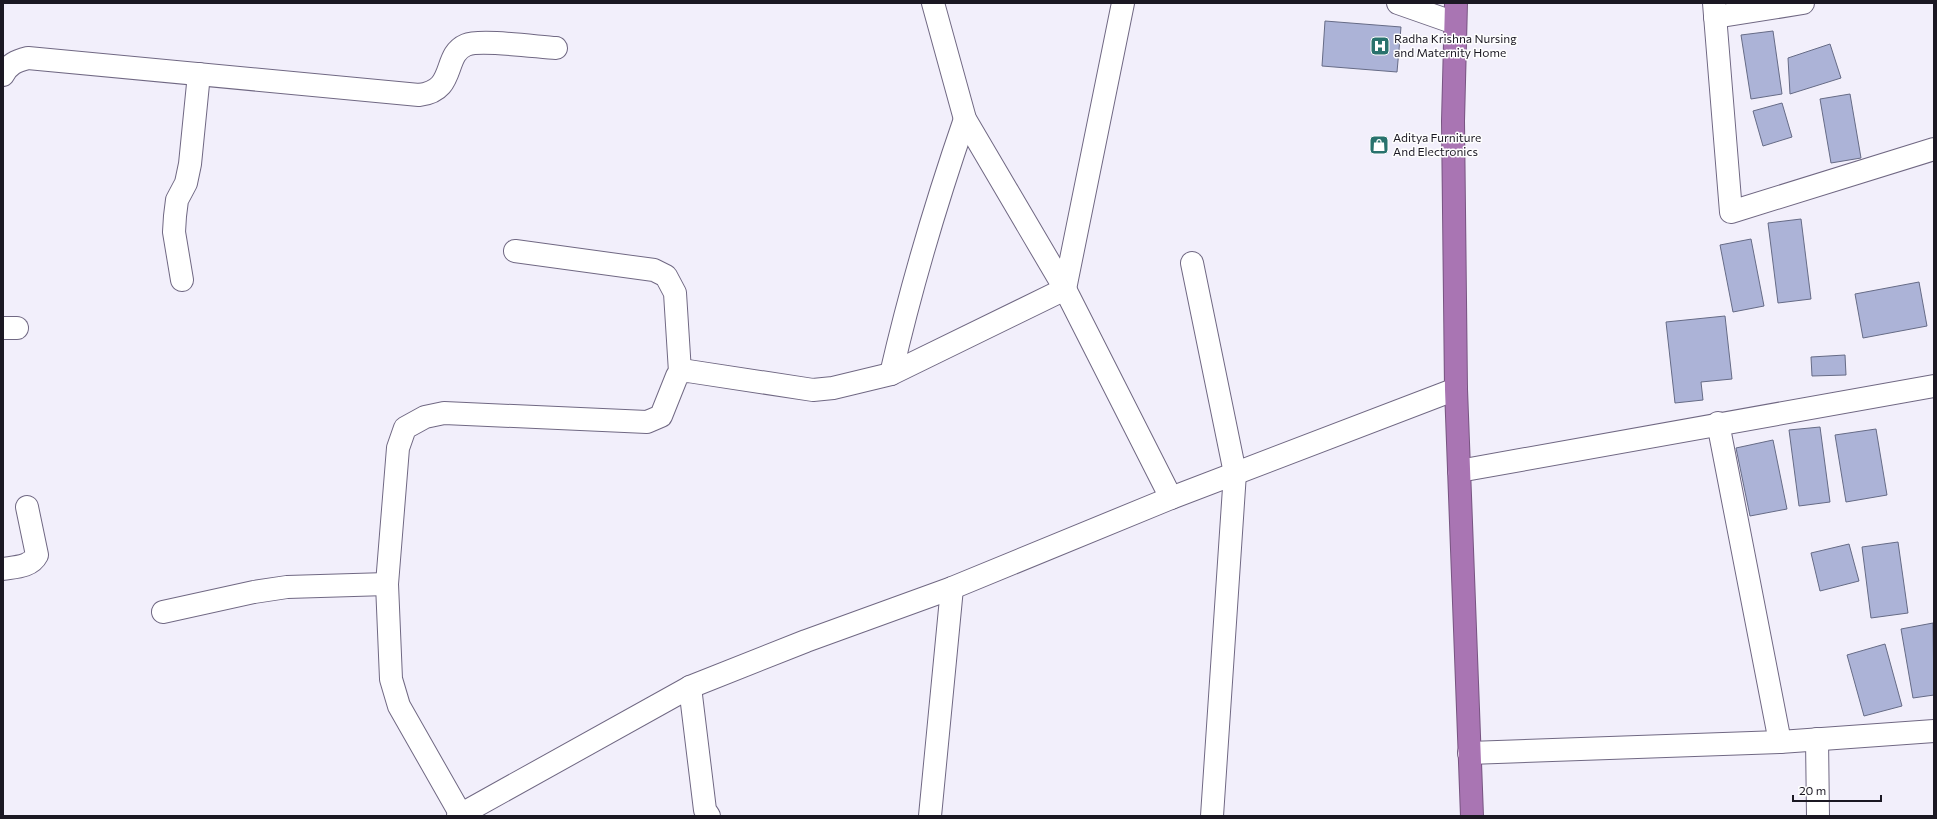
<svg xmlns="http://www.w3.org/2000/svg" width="1937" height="819" viewBox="0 0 1937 819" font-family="Commissioner,sans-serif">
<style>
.building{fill:#acb3d7;stroke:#666b86}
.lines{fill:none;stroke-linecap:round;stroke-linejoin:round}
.street-casing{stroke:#706883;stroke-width:24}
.highway-casing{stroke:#775481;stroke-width:24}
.street{stroke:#fff;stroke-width:22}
.highway{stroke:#a975b3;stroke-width:22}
.labels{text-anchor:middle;stroke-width:3;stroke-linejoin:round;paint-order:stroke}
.poi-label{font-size:12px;fill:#1b1823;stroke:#fefefe;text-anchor:start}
</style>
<rect width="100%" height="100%" fill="#f2effb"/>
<g class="building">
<path d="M1325,21L1401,27L1397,72L1322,66Z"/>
<path d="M1773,31L1782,94L1751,99L1741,35Z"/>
<path d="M1830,44L1841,78L1790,94L1788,58Z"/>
<path d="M1850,94L1861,158L1831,163L1820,99Z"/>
<path d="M1782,103L1792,137L1763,146L1753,111Z"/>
<path d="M1801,219L1811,299L1778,303L1768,223Z"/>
<path d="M1751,239L1764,306L1733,312L1720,245Z"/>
<path d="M1919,282L1927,326L1863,338L1855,294Z"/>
<path d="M1725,316L1732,379L1701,382L1703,400L1675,403L1666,322Z"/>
<path d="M1845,355L1846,375L1812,376L1811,357Z"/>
<path d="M1820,427L1830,502L1799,506L1789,430Z"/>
<path d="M1876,429L1887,495L1846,502L1835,435Z"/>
<path d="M1773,440L1787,509L1750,516L1736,448Z"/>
<path d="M1898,542L1908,613L1871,618L1862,547Z"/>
<path d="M1849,544L1859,581L1820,591L1811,553Z"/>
<path d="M1933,623L1934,695L1913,698L1901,629Z"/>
<path d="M1885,644L1902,706L1864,716L1847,655Z"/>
</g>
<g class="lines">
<defs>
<g id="street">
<path d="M933,3L965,119L1065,289L1171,498"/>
<path d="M1398,3L1455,23"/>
<path d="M1714,3L1731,212L1934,149"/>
<path d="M1715,17L1803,3"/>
<path d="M3,75C9,64 16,61 28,58L419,95C457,91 442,55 466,45C480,39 538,47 556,48"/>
<path d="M515,251L654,270L666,276L675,293L680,372"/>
<path d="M1192,263L1235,473L1212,816"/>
<path d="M182,280L174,232L175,216L177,200L186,183L190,164L199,74"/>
<path d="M3,328H17"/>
<path d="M891,374C911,287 936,203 965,119"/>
<path d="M1718,423L1780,742"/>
<path d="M1459,471L1934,386"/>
<path d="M3,569C15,567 31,567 37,555L27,507"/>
<path d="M163,612L254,592L287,587L387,584"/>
<path d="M690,687L705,810L709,816"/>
<path d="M1817,739L1818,816"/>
<path d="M1469,753L1780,742L1934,731"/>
<path d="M461,815L399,706L391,679L387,584L398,448L405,428L425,417L444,413L647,422L661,416L677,376L680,372L688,371L813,390L833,388L891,374L1065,289L1123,3"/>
<path d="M458,816L690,687L806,641L952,588L1171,498L1456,389"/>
<path d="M930,816L952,588"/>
</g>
<path id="highway" d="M1456,3L1453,121L1456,389L1472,816"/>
</defs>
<use href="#street" class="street-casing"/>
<use href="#highway" class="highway-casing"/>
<use href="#street" class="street"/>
<use href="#highway" class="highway"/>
</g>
<defs>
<symbol id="hospital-square" viewBox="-11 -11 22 22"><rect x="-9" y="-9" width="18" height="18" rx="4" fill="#29726d" stroke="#fefefe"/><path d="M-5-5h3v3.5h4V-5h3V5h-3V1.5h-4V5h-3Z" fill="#fff"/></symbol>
<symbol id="shop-square" viewBox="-11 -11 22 22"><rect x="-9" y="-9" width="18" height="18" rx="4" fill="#29726d" stroke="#fefefe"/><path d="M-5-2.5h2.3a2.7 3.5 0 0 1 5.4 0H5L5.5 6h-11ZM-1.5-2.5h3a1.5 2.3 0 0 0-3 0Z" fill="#fff"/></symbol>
</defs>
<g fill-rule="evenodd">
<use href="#hospital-square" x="1369" y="35" width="22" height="22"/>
<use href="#shop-square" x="1368" y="134" width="22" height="22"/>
</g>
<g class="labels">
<g class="poi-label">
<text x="1394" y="43">Radha Krishna Nursing<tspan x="1394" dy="14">and Maternity Home</tspan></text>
<text x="1393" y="142">Aditya Furniture<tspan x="1393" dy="14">And Electronics</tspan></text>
</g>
</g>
<rect width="1937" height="819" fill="none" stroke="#1b1823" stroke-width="8"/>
<path d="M1793 795v6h88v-6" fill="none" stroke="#1b1823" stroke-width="2"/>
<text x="1799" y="795" font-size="12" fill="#1b1823" stroke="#fefefe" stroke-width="3" paint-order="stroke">20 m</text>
</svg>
